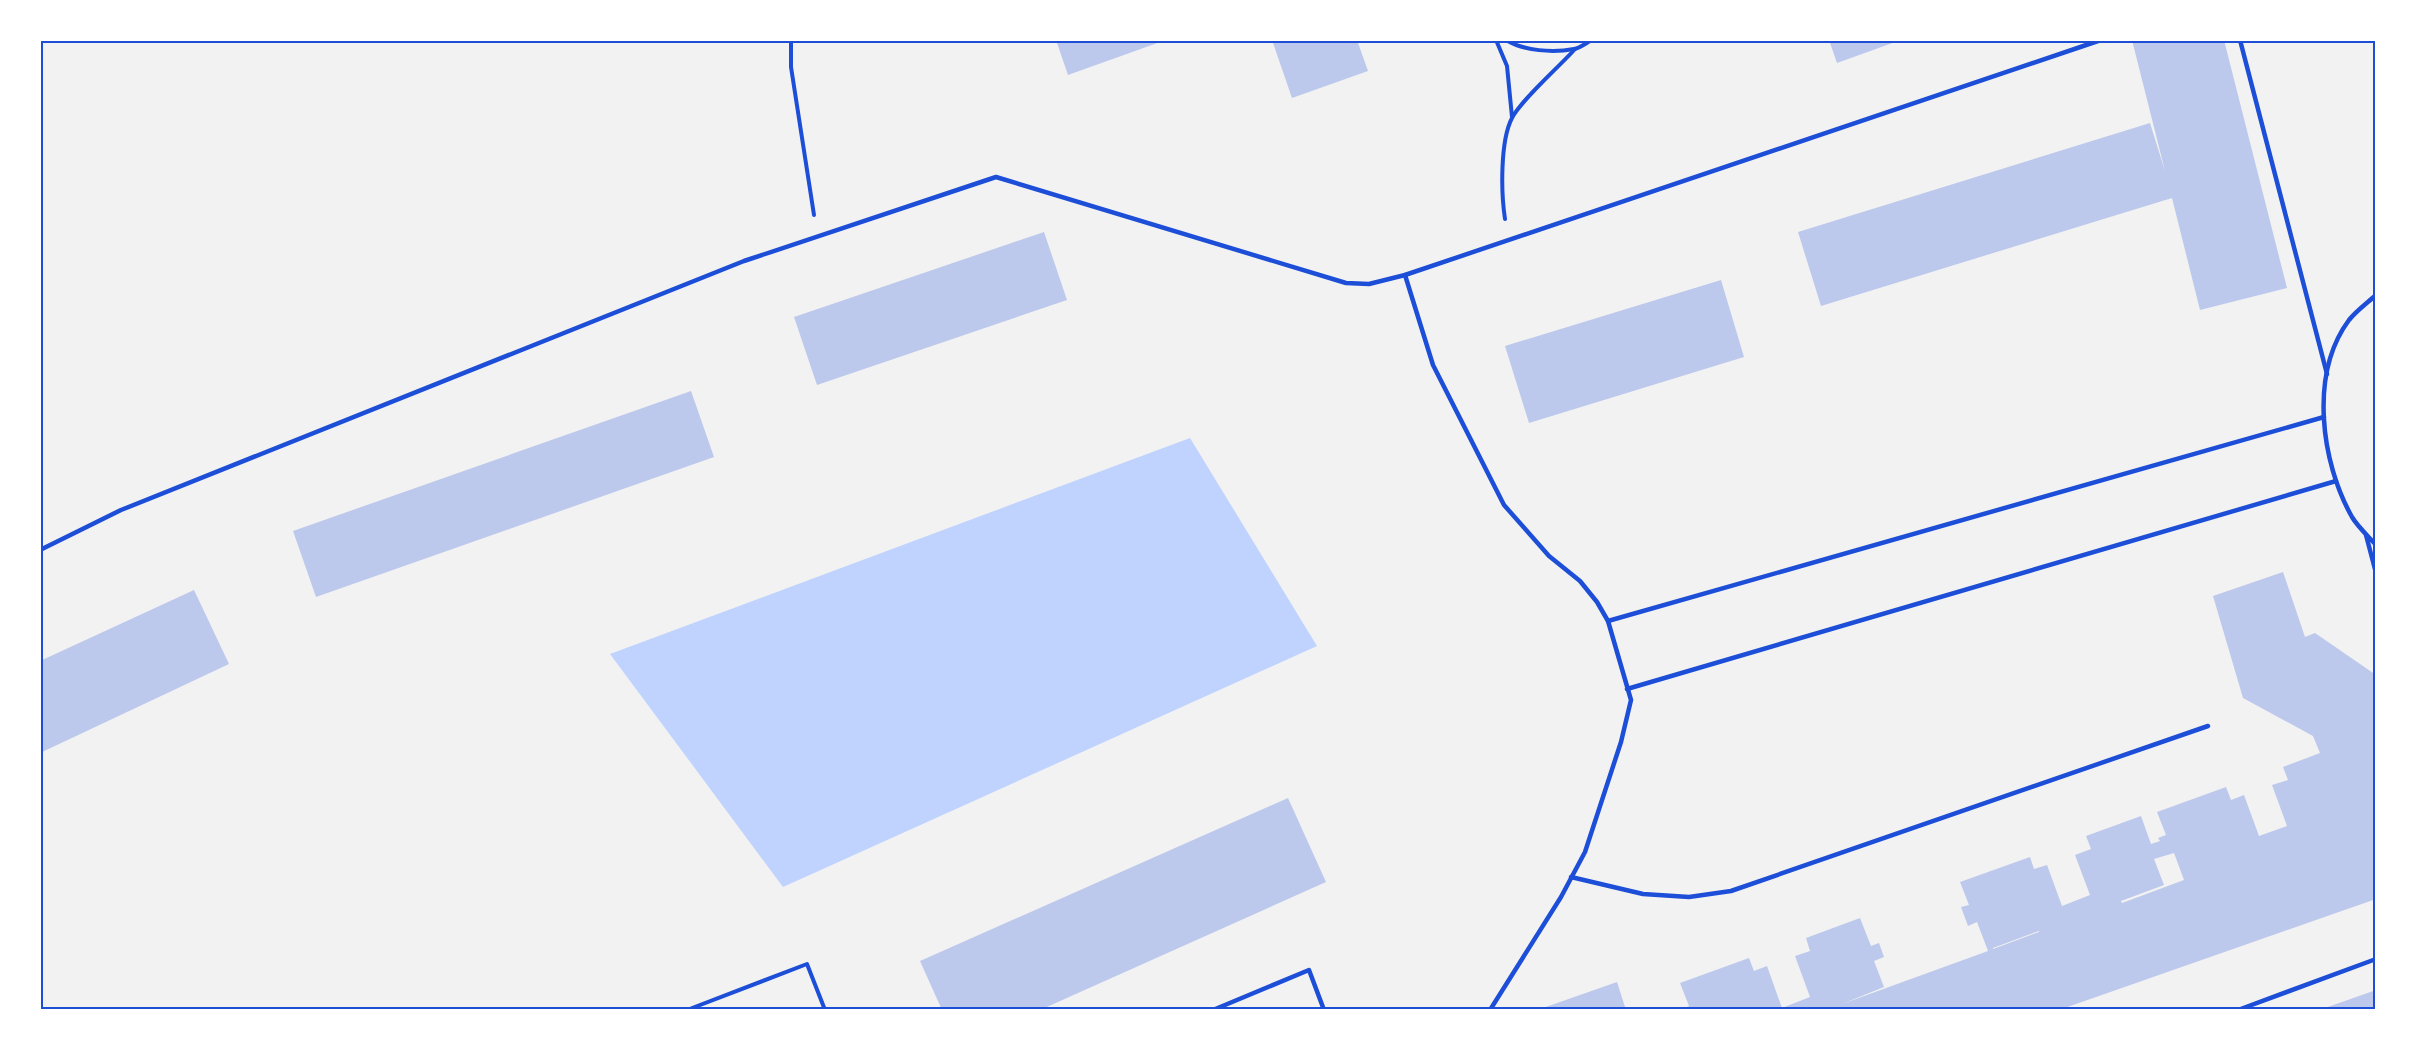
<svg xmlns="http://www.w3.org/2000/svg" width="2416" height="1050" viewBox="0 0 2416 1050" font-family="'Fira Sans Condensed',sans-serif">
<style>
.water{fill:#bfd3fe}
.building{fill:#bdc9ec;fill-rule:evenodd}
.lines{fill:none;stroke-linecap:round;stroke-linejoin:round}
.path{stroke:#1d4ed8;stroke-width:4}
.service{stroke:#1d4ed8;stroke-width:4.5}
.neatline{fill:none;stroke:#1d4ed8;stroke-width:2}
</style>
<rect width="100%" height="100%" fill="#f2f2f2"/>
<path class="water" d="M1190,438L1317,646L783,887L610,654Z"/>
<g class="building">
<path d="M1056,40H1163V41L1068,75Z"/>
<path d="M1272,40H1357L1368,71L1292,98Z"/>
<path d="M1829,40H1898V41L1837,63Z"/>
<path d="M2132,40H2224L2287,288L2200,310L2172,198L1821,306L1798,232L2150,123L2165,171Z"/>
<path d="M1044,232L1067,300L817,385L794,317Z"/>
<path d="M1721,280L1744,357L1529,423L1505,346Z"/>
<path d="M691,391L714,457L316,597L293,531Z"/>
<path d="M2283,572L2305,637L2315,633L2376,675V693L2373,698L2376,699V899L2059,1010H1680L1689,1006L1680,983L1749,958L1754,971L1767,966L1782,1008L1810,997L1795,956L1810,951L1806,938L1860,918L1871,946L1879,943L1884,957L1874,961L1884,987L1842,1004L1988,951L1977,922L1968,926L1961,907L1969,905L1960,882L2030,857L2034,869L2047,865L2062,906L2090,895L2075,855L2091,849L2086,836L2141,816L2151,844L2160,841L2158,838L2166,835L2157,812L2226,787L2231,800L2244,795L2259,836L2287,826L2272,785L2288,780L2283,767L2320,753L2313,736L2243,698L2213,596ZM2174,853L2184,880L2122,903L2121,901L2164,885L2154,859ZM2039,931V932L1993,949V948Z"/>
<path d="M194,590L229,664L40,753V661Z"/>
<path d="M1288,798L1326,882L1040,1010H942L920,961Z"/>
<path d="M1617,982L1626,1010H1540V1009Z"/>
<path d="M2376,990V1010H2322V1009Z"/>
</g>
<g class="lines">
<g class="path">
<path d="M791,40V67L814,215"/>
<path d="M1496,40L1507,66L1512,117"/>
<path d="M1506,40C1524,51 1553,53 1574,49C1580,48 1586,43 1592,40"/>
<path d="M1505,219C1501,193 1500,141 1512,118C1521,100 1560,66 1575,49"/>
<path d="M687,1010L807,964L825,1010"/>
</g>
<g class="service">
<path d="M2240,40L2327,374"/>
<path d="M1405,275L1433,365L1504,505L1549,556L1580,581L1597,602L1608,621L1631,700L1621,742L1585,852L1561,897L1490,1010"/>
<path d="M2376,295C2367,303 2356,311 2349,320C2309,374 2321,462 2352,517C2358,527 2368,536 2376,545"/>
<path d="M2366,535L2376,573"/>
<path d="M40,550L121,510L744,261L996,177L1346,283L1369,284L1405,275L2101,40"/>
<path d="M1608,621L2324,417"/>
<path d="M1627,689L2336,481"/>
<path d="M1571,877L1643,894L1689,897L1731,891L2208,726"/>
<path d="M1213,1010L1309,970L1324,1010"/>
<path d="M2238,1010L2376,959"/>
</g>
</g>
<rect width="2416" height="1050" fill="none" stroke="#ffffff" stroke-width="84"/>
<rect x="42" y="42" width="2332" height="966" class="neatline"/>
</svg>
